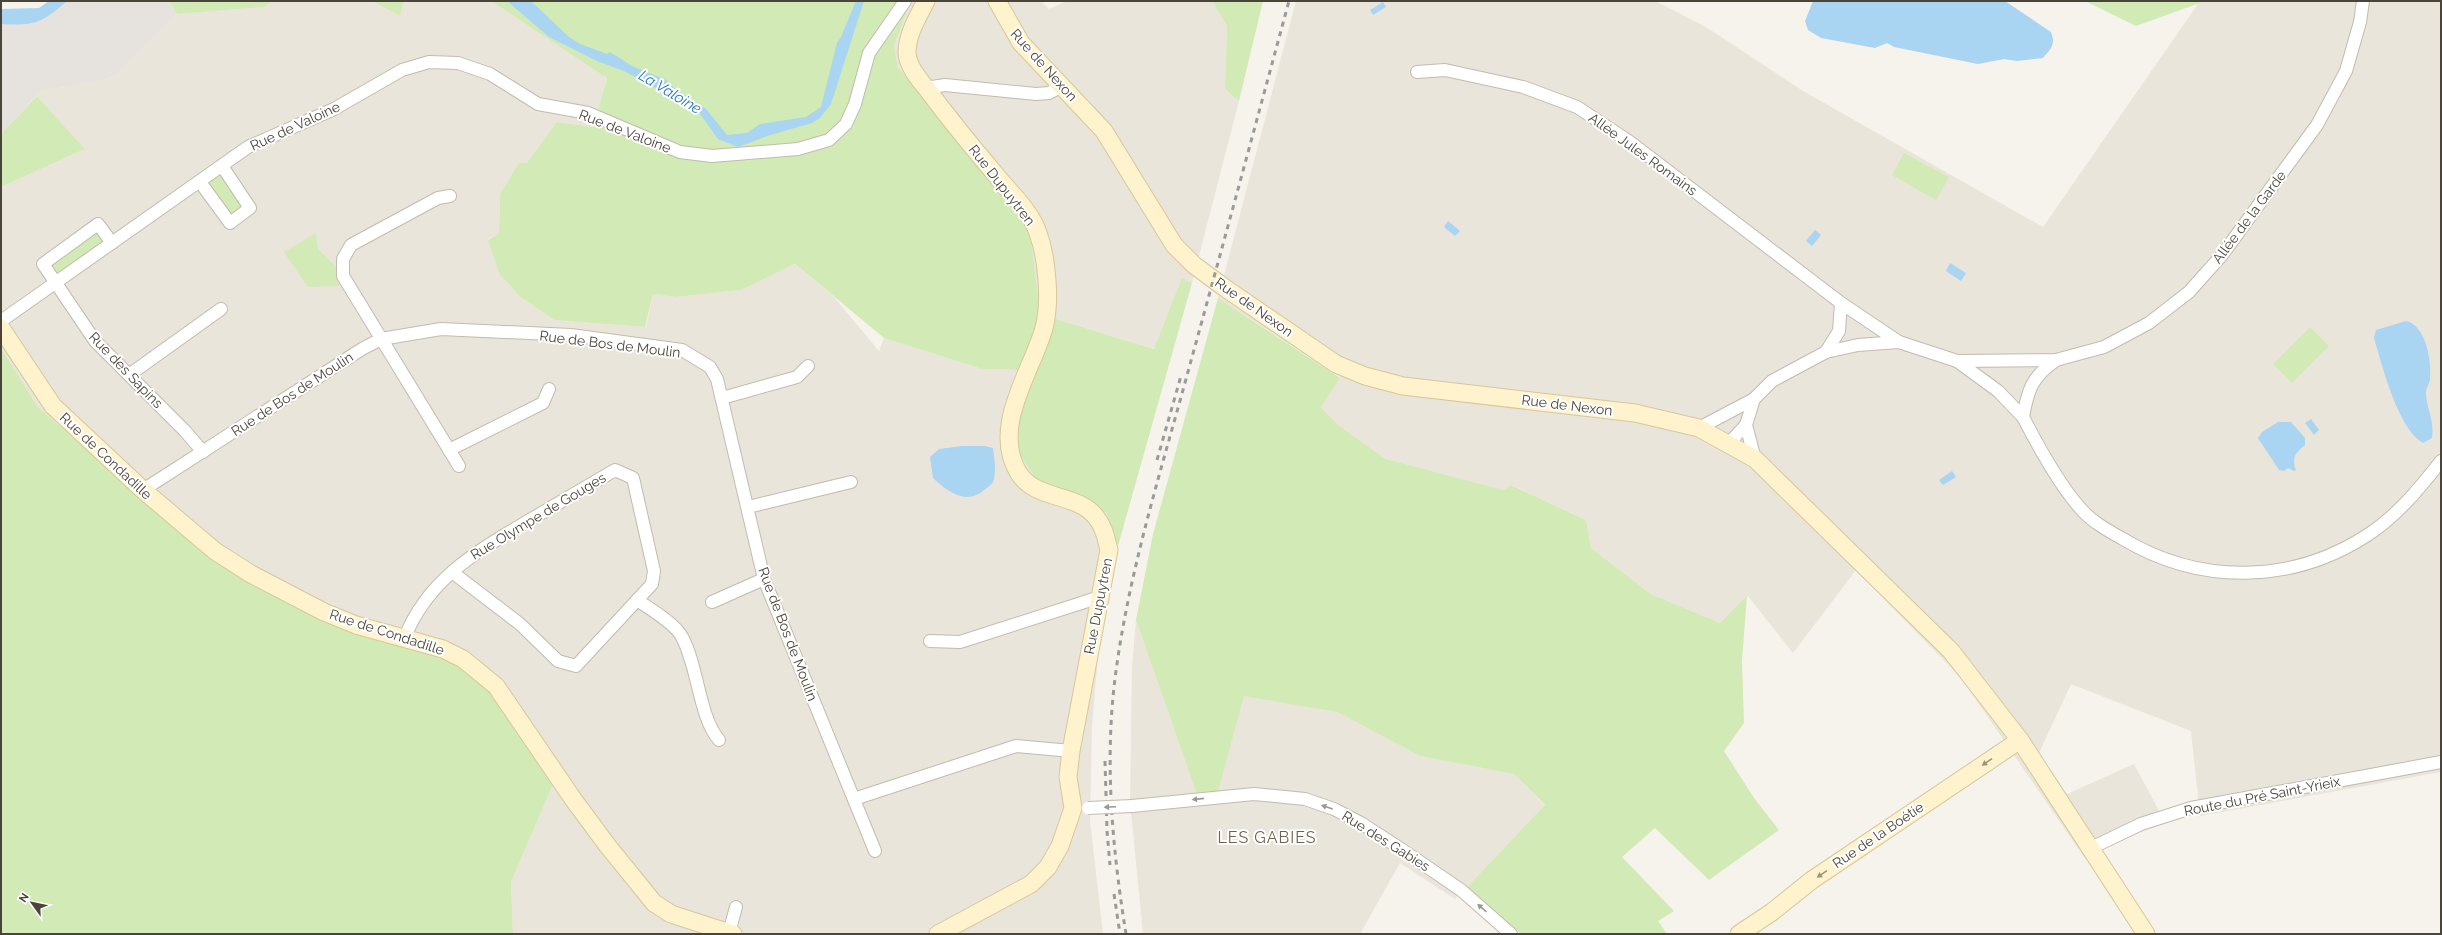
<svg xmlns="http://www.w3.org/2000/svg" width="2442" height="935" viewBox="0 0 2442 935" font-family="Raleway,sans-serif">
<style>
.residential{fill:#eae5da}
.industrial{fill:#e6e2dd}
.green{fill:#d2eab5}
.water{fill:#a9d4f2}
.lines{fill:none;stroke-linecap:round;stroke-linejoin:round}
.street-casing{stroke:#c2bbae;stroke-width:14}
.secondary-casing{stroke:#d6c79b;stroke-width:19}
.street{stroke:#fff;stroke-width:12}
.secondary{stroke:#fff3cd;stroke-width:17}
.rail{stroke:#9a9a9a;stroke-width:3;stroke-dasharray:5 5;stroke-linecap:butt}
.street-bridge-casing{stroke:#c2bbae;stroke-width:14;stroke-linecap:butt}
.street-bridge{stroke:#fff;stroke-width:12}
.oneway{fill:#9c937c}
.oneway2{fill:#9c9892}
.labels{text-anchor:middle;stroke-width:4;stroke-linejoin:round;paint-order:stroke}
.street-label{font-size:14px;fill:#4b4439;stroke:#fff}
.water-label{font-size:15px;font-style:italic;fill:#2e7ab2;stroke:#fff}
.quarter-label{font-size:16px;letter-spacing:1px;fill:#6e6250;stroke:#fff}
</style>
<rect width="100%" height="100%" fill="#f6f3ec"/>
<g class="residential">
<path d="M272,1H372L400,16L404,1H491L607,77L593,127L557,122L527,164L500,194L499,233L488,239L499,273L519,296L554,320L646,327L653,294L676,297L741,290L795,264L834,297L879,351L884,338L982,369L1018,370L1019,453L1038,482L1056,486L1107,513L1118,546L1099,643L1092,726L1090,820L1103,934H513L511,882L554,782L298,605L205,554L37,406L1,348V187L85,149L37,96L41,91L100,81L116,75L177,14L263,7Z"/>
<path d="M911,1H1041L1049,9L1067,1H1212L1227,26L1225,89L1239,101L1192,283L1182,279L1155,349L1040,314L898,68L894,46Z"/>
<path d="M1296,1H1655L1706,27L1803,91L2043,227L2200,1H2441V772L2200,816L2191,731L2071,684L2039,753L2067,794L2134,764L2165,822L2084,857L1961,678L1856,570L1793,653L1747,595L1720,623L1651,594L1591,548L1586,520L1512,485L1504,490L1386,459L1338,425L1321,407L1340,377L1218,298Z"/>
<path d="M1136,620L1196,792L1218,791L1244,695L1337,712L1420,756L1514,774L1545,806L1455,899L1400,863L1360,934H1143L1130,802L1132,667Z"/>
</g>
<path class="industrial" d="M61,1H169L177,14L116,75L100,81L41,91L1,134V19L25,21Z"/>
<g class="green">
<path d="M169,1H272L264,7L177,14Z"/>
<path d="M372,1H404L400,16Z"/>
<path d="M491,1H911L894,46L898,68L1029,225L1040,314L1154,349L1182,278L1192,283L1118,546L1107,513L1056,486L1038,482L1019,453L1018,370L982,369L884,338L795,264L741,290L676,297L653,294L645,327L554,320L519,296L499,273L488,240L499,233L500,194L519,163H527L557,122L593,127L607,78Z"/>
<path d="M1212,1H1263L1239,101L1225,89L1227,26Z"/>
<path d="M2085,1H2200V3L2136,26Z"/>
<path d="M37,96L85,149L1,187V134Z"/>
<path d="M1904,153L1949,177L1936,200L1892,175Z"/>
<path d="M221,175L244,207L231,216L209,183Z"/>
<path d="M97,231L104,241L58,273L51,263Z"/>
<path d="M316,233L318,249L336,267L339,286L308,287L284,252Z"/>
<path d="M1218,298L1340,378L1321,407L1338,425L1386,459L1504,490L1511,485L1586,520L1591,548L1651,594L1720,623L1747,595L1742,661L1744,723L1724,751L1754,798L1779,830L1709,880L1655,828L1622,857L1674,911L1658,921L1667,934H1521L1467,887L1545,805L1514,774L1420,756L1337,712L1244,696L1218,792H1196L1136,620L1153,534Z"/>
<path d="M2310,327L2329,346L2292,383L2273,364Z"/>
<path d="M1,348L37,406L205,554L298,605L443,654L489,685L554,782L511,882L513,934H1Z"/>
</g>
<g class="water">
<path d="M49,1H67C42,23 34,26 1,24V9L39,8Z"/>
<path d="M507,1H531L569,37L580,44L607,54L610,52L632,66L666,80L674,88L706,109L727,135L747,133L760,124L806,117L821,107L837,43L841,37L856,1H864L831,104L820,118L812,123L767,136L738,147L718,139L698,111L624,71L597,61L549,37Z"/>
<path d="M1813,1H2005L2051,32C2056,44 2051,49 2043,58L2017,61L2004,59L1978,64L1894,47L1887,43L1875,48L1821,38L1808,30L1805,21Z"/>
<path d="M1383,2L1386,7L1373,15L1370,10Z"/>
<path d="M1448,221L1460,231L1455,236L1444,227Z"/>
<path d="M1815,230L1821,235L1812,246L1806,241Z"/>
<path d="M1950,263L1966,273L1961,281L1946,271Z"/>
<path d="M2406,321C2426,325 2432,362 2430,380C2429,384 2426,388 2426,392C2426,408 2435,421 2432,438L2423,443C2398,429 2382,365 2374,338L2376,330Z"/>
<path d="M2311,419L2319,430L2314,435L2305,423Z"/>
<path d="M2278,422H2291L2305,438V445C2296,452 2291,458 2296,470L2294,471L2288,468L2284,471L2279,470L2258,438L2262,432Z"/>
<path d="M962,446H985L993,448C994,459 997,471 993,482C991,485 987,488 984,490C966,506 947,491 933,478L930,457L939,449Z"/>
<path d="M1952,471L1956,477L1943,485L1939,480Z"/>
</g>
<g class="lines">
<defs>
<g id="street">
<path d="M1417,72L1445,70L1523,87L1577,107L1630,142L1841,303L1899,342"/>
<path d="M926,88L945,85L1036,94L1049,93L1062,86"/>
<path d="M200,182L230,223L250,208L222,166"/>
<path d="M450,196L438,198L351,245L343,259V276L459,466"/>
<path d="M112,243L98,224L43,264L95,341L185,431L203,452"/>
<path d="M1,321L248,147L334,109L402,70L429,62L458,63L490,74L538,104L588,113L680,152L712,156L798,149L829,140L846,124L855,104L869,53L905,1"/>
<path d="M1826,352L1839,331L1841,303"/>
<path d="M1957,361L1998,391L2023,417C2028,389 2032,377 2056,360"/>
<path d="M129,375L221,309"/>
<path d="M722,398L797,377L808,366"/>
<path d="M1754,399L1746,425L1755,459"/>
<path d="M2023,417C2038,446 2060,486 2081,509C2092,522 2109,531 2123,539C2200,585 2291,584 2366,536C2396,517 2419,489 2441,461"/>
<path d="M1699,428L1754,399L1772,381L1826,352L1858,345L1899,342L1957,361L2056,360L2104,347L2149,323L2189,292L2222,255L2317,125L2346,71L2360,22L2363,1"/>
<path d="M1729,443L1746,425"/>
<path d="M449,450L543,403L549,389"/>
<path d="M143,490L362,349L381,339L441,329L571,335L682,350L710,367L717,379L764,579L875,851"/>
<path d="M748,507L851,482"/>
<path d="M637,600C649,608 676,624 682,637C698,666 699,717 719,740"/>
<path d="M712,602L764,579"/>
<path d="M405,637C428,579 476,552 528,521C557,504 586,487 615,470L633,478L654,571L652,584L576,666L558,661L520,624L452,572"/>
<path d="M930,641L960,642L1100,597"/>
<path d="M854,799L1016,746L1071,751"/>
<path d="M1132,806L1254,794L1305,799L1334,809L1361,823L1401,849L1461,890L1511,934"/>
<path d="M2089,849L2141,824L2191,808L2441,762"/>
<path d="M729,933L736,907"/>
</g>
<g id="secondary">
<path d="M926,1C918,17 907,34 907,53C908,68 921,81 930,93C951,121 973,148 996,175C1010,193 1031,211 1038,233C1047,258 1051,302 1044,328C1032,371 991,426 1018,472C1035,501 1076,492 1096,517C1104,527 1106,538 1109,550L1071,751L1068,777L1073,808L1060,846L1048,867L1031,884L938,934"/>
<path d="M997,1L1021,43L1104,131L1174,245L1194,265L1225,288L1336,364L1365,376L1403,386L1635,413L1699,428L1755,459L1951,651L2020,740L2146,934"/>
<path d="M1,328L53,406L143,490L215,551L251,574L324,612L356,625L443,649L463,659L496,686L573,799L607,845L654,903L671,914L733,934"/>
<path d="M1739,934L1772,912L1812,880L2020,740"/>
</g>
</defs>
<use href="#street" class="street-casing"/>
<use href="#secondary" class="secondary-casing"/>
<use href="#street" class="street"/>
<use href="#secondary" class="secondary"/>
<g class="rail">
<path d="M1157,460L1181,376"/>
<path d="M1105,761L1107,831L1110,865"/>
<path d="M1114,894L1120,934"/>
<path d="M1126,934C1112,847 1104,758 1116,671C1130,567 1162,468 1189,368C1223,245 1256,123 1289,1"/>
</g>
<defs>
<path id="street-bridge" d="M1088,808L1132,806"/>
</defs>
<use href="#street-bridge" class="street-bridge-casing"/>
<use href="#street-bridge" class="street-bridge"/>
</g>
<defs><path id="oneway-solid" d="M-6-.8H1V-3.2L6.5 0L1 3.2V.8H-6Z"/></defs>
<g class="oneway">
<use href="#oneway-solid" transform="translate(1987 762) rotate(146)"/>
<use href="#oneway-solid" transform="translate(1822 874) rotate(146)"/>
</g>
<g class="oneway2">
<use href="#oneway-solid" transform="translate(1198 799) rotate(174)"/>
<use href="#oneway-solid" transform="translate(1110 807) rotate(177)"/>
<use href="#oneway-solid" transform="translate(1327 807) rotate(-161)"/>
<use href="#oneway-solid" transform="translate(1482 908) rotate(-138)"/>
</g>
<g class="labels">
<g class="street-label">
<text transform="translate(1044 65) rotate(48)" y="5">Rue de Nexon</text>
<text transform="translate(295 126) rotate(-25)" y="5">Rue de Valoine</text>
<text transform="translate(625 131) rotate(21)" y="5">Rue de Valoine</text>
<text transform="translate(1643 154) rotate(36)" y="5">Allée Jules Romains</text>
<text transform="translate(1002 185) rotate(52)" y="5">Rue Dupuytren</text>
<text transform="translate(2249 217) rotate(-53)" y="5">Allée de la Garde</text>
<text transform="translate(1254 307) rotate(35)" y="5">Rue de Nexon</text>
<text transform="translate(610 344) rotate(7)" y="5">Rue de Bos de Moulin</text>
<text transform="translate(126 370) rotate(46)" y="5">Rue des Sapins</text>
<text transform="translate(292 394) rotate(-33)" y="5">Rue de Bos de Moulin</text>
<text transform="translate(1567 405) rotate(7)" y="5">Rue de Nexon</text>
<text transform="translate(106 456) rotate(43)" y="5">Rue de Condadille</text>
<text transform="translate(538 516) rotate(-31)" y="5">Rue Olympe de Gouges</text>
<text transform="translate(1098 606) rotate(-79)" y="5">Rue Dupuytren</text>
<text transform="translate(387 632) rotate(18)" y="5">Rue de Condadille</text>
<text transform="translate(788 634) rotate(69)" y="5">Rue de Bos de Moulin</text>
<text transform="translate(2262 796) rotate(-11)" y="5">Route du Pré Saint-Yrieix</text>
<text transform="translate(1878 835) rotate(-34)" y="5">Rue de la Boétie</text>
<text transform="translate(1386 841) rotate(32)" y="5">Rue des Gabies</text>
</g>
<g class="water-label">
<text transform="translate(670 92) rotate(31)" y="5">La Valoine</text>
</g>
<g class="quarter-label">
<text x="1267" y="843">LES GABIES</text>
</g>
</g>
<rect width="2442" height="935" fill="none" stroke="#4b4439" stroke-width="4"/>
<g transform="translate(32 903) rotate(303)" stroke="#ffffff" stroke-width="3" paint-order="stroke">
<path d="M0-3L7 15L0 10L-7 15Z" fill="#4b4439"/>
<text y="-6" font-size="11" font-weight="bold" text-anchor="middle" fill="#4b4439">N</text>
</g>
</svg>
